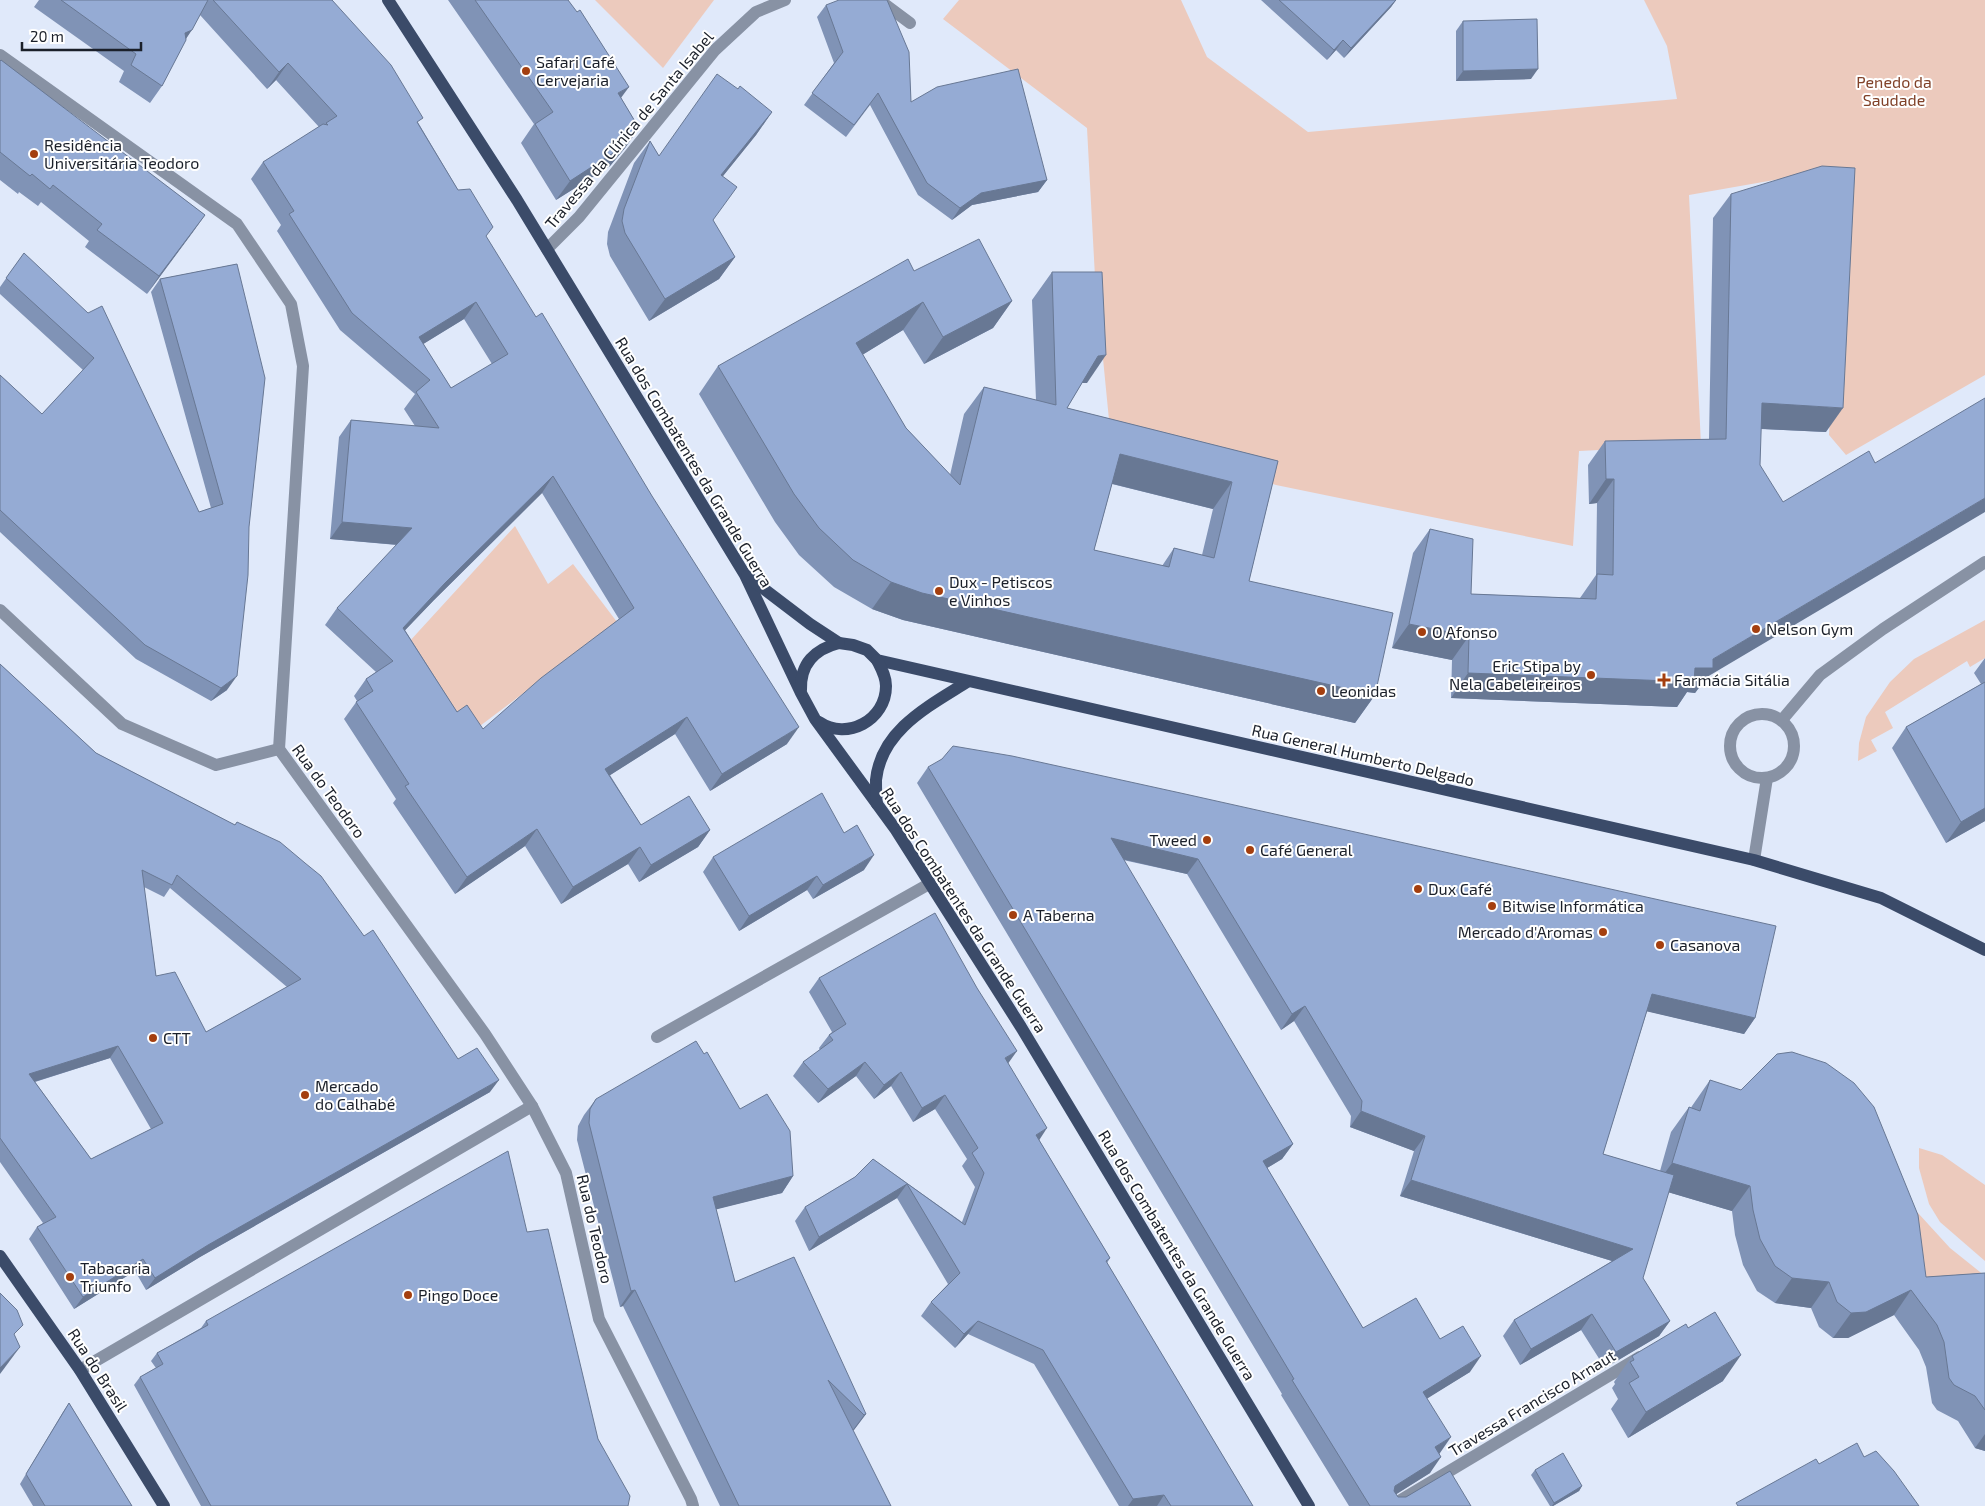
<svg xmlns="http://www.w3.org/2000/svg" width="1985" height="1506" viewBox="0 0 1985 1506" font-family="'Exo 2',sans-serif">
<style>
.green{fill:#eccabd}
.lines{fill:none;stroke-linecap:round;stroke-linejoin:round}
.minor{stroke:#8892a4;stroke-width:12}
.major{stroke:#3b4b69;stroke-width:12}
.wall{fill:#8093b6;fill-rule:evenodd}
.shaded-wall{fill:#687894}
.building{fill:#95abd4;stroke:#687894;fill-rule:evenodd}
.poi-dot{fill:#a43f0f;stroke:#fff;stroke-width:2}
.labels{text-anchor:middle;stroke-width:4;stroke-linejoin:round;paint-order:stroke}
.poi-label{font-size:16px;fill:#1b202a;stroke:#fff;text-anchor:start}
.park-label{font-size:16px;fill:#814229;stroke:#fff}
.street-label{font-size:16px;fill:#1b202a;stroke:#fff}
</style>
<rect width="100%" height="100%" fill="#e0e9fa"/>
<g class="green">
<path d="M595,0H714L663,68Z"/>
<path d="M959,0H1181L1207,57L1308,132L1677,99L1667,46L1644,0H1985V375L1846,455L1829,435L1843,168L1689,195L1701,445L1579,451L1573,546L1276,485L1110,430L1095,277L1087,128L943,19Z"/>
<path d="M515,526L548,584L573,564L617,622L468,735L408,643Z"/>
<path d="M1985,620V658L1970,667L1967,661L1885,712L1893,728L1871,740L1877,751L1858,761L1859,743L1866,717L1890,682L1914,659Z"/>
<path d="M1919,1148L1942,1155L1985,1185V1261L1940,1222L1929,1204L1919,1168Z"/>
<path d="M1906,1208L1918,1213L1950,1248L1985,1276L1952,1292L1909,1267Z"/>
</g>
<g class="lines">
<g class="minor">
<path d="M879,0L910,23"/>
<path d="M0,55L237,224L291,304L303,366L279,749L485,1034L532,1106L566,1173L599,1319L691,1499L693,1506"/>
<path d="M547,249L579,217L715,50L756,12L785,0"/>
<path d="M0,610L122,724L216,765L279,749"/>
<circle cx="1762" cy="746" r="32"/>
<path d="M1782,720L1820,675L1883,629L1985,562"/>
<path d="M1754,860L1767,778"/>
<path d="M657,1037L929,884"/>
<path d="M80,1370L532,1106"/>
<path d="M1391,1506L1640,1357"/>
</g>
<g class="major">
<path d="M388,0L517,200L745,575L801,693L815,719L896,830L1021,1027L1309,1506"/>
<path d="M747,576L810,624L839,643L853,645L867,650L877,660L1754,860L1881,898L1985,950"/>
<path d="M801,690C800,664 815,649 839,643"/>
<path d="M819,722C847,741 886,720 886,686C886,676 881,668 877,660"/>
<path d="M877,804C876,796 876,788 876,780C881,730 929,706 967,682"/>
<path d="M0,1256L80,1370L164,1506"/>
</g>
</g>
<g class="wall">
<path d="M39,0H332L419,124L486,237L787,744L710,791L675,734L610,775L641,825L710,830L698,847L639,882L628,864L561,904L525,846L455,894L393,803L396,799L344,719L357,701L354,696L366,679L376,672L325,625L337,608L397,545L330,539L339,437L351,420L415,426L404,409L415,394L340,330L277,231L281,225L251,179L263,162L319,127L276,80L267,89L200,15L186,39L162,86L150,103L119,82L124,71L34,7ZM464,319L492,364L451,388L423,344ZM542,493L619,619L483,729L457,712L405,630L434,600Z"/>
<path d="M448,0H568L621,98L639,128L625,148L610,166L556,200L521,143L534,124Z"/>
<path d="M1261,0H1396L1391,7L1344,58L1336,50L1327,60Z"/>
<path d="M826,5L911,102L1047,180L1038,192L972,205L952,220L918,195L870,105L846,137L804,105L834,63L817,17Z"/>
<path d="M1463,21L1531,79L1456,81V31Z"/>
<path d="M0,61L205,215L147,294L85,247L89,241L41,202L38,206L19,192L18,194L0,180Z"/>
<path d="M738,89L772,112L756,135L723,176L713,221L735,257L719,279L649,321L610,256L607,244L608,232L634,163L650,141L659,156Z"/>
<path d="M1731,194L1826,432L1761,429L1707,677L1695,693L1687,692L1677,707L1451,698L1452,660L1392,648L1413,553L1430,529L1471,594L1580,598L1596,575L1597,503L1589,504L1588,465L1605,441L1709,439L1713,218Z"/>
<path d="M24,253L199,512L211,508L151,292L160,279L237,264L227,690L211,701L136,659L0,532V375L42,414L83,370L0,294V287Z"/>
<path d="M914,271L1012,301L993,328L924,364L903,330L862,355L906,428L950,475L964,414L984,387L1036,400L1032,300L1052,272L1087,383H1082L1067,408L1278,461L1249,581L1375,695L1355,723L903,620L872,609L834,587L799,555L775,522L699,394L718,366ZM1112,484L1213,509L1202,555L1174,548L1162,566L1094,550Z"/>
<path d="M1985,658V821L1946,843L1892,748L1906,727L1981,684L1974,673Z"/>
<path d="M0,664L96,753L235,825L237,822L364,936L458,1059L490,1092L200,1257L146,1290L135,1271L74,1309L29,1239L37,1227L43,1223L0,1162ZM144,887L164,897L170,888L287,987L206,1032L156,976ZM110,1058L151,1129L91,1159L35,1082Z"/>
<path d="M928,767L1755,1018L1744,1034L1647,1011L1603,1154L1660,1171L1671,1132L1689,1107L1691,1108L1692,1106L1710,1080L1926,1277L1985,1273V1451L1975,1448L1958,1421L1937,1410L1932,1403L1926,1367L1919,1350L1894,1315L1848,1338H1833L1819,1327L1811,1308L1775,1303L1757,1291L1743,1265L1735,1235L1732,1211L1668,1192L1643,1278L1670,1321L1659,1336L1605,1368L1581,1330L1520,1365L1503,1336L1514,1320L1612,1261L1400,1196L1414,1151L1350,1127L1351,1116L1294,1021L1281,1030L1187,874L1123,860L1293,1144L1282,1159L1267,1168L1363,1328L1440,1339L1470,1372L1427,1398L1440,1453L1439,1454L1430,1473L1396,1494L1398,1497L1471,1506H1349L1281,1395L1282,1394L917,783Z"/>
<path d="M713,857L864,870L813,899L807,890L739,931L703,872Z"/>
<path d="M819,978L1008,1063L1039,1140L1110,1258L1107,1263L1253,1506H1119L1034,1364L968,1334L955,1348L921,1316L931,1302L948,1284L897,1198L809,1251L795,1221L805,1207L855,1177L873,1159L962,1222L975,1187L962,1166L967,1159L935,1109L913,1122L891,1086L874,1099L856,1076L818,1103L793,1076L803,1062L820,1050L819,1048L829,1035L832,1032L809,992Z"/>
<path d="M596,1099L740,1109L793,1176L782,1193L716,1209L735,1282L866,1414L853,1431L891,1506H720L623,1306L620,1307L577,1140L578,1126L584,1115Z"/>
<path d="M527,1232L598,1439L628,1506H201L134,1385L140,1377L156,1368L151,1361L157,1353L201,1328L206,1321Z"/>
<path d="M1632,1356L1723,1381L1628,1438L1611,1409L1618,1399L1612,1388L1615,1384L1614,1382Z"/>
<path d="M69,1403L132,1506H33L20,1484L63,1412Z"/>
<path d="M1535,1470L1582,1486L1579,1491L1553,1506H1550L1531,1475Z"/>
</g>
<g class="shaded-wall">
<path d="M1396,0L1391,7L1344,58L1351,48Z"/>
<path d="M192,30L180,47L185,33Z"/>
<path d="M1343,40L1336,50L1327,60L1334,50Z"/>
<path d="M288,63L276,80L267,89L279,72Z"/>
<path d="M1538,69L1531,79L1456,81L1463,71Z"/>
<path d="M629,87L615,106L618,93Z"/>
<path d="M772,112L756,135L706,197L721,175Z"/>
<path d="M639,128L625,148L610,166L556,200L570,181Z"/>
<path d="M1047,180L1038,192L972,205L952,220L960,208L981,193Z"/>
<path d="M205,215L193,232L147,294L159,276Z"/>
<path d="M735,257L719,279L649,321L665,299Z"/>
<path d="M1012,301L993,328L924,364L943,337Z"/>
<path d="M476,302L464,319L407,354L419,337Z"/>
<path d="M923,302L903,330L836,371L856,343Z"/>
<path d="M1106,355L1087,383H1079L1098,356Z"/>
<path d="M1762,403L1843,408L1826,432L1745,428Z"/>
<path d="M1120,454L1232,482L1213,509L1101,481Z"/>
<path d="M553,476L542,493L434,600L391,645L403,628L445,583Z"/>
<path d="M1606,479H1614L1597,503L1589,504Z"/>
<path d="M1985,498V512L1707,677L1695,693L1687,692L1677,707L1451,698L1468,673L1713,659Z"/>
<path d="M342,522L412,528L400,545L330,539Z"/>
<path d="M891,582L1375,695L1355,723L903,620L872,609Z"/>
<path d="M1409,624L1469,636L1452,660L1392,648Z"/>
<path d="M237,676L227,690L211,701L221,688Z"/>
<path d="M687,717L675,734L593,786L605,769Z"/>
<path d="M799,727L787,744L710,791L722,774Z"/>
<path d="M1985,808V821L1946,843L1961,822Z"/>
<path d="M537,829L525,846L455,894L467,877Z"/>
<path d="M710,830L698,847L639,882L651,865Z"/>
<path d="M1111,838L1198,859L1187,874L1100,854Z"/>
<path d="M640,847L628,864L561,904L573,887Z"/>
<path d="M874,855L864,870L813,899L823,885Z"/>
<path d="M817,876L807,890L739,931L749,916Z"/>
<path d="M1652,994L1755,1018L1744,1034L1641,1010Z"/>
<path d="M1305,1006L1294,1021L1281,1030L1292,1014Z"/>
<path d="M118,1046L110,1058L21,1086L29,1074Z"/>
<path d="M1017,1051L1007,1065L1005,1058Z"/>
<path d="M865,1062L856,1076L818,1103L828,1089Z"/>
<path d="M901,1072L891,1086L874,1099L884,1085Z"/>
<path d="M499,1080L490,1092L200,1257L146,1290L155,1278L208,1245Z"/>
<path d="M945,1095L935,1109L913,1122L922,1108Z"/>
<path d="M1361,1111L1425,1136L1414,1151L1350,1127Z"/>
<path d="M1047,1128L1038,1142L1036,1135Z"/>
<path d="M1293,1144L1282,1159L1252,1177L1263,1161Z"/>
<path d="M1672,1163L1750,1186L1732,1211L1654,1188Z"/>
<path d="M793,1176L782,1193L702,1213L713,1197Z"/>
<path d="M1411,1180L1633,1249L1622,1264L1400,1196Z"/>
<path d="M907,1184L897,1198L809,1251L819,1237Z"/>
<path d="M143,1259L135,1271L74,1309L83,1297Z"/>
<path d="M1792,1278L1829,1282L1811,1308L1775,1303Z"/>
<path d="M635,1290L623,1306L620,1307L631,1291Z"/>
<path d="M1911,1290L1894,1315L1848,1338H1833L1851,1313Z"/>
<path d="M1592,1314L1581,1330L1520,1365L1531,1349Z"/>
<path d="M978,1321L968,1334L955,1348L964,1334Z"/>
<path d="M1670,1321L1659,1336L1605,1368L1616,1352Z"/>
<path d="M20,1347L3,1370L0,1374V1368Z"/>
<path d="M1741,1355L1723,1381L1628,1438L1646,1412Z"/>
<path d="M1481,1356L1470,1372L1412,1408L1423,1392Z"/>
<path d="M866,1414L854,1430L852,1431L864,1415Z"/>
<path d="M1985,1434V1451L1975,1448Z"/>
<path d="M1451,1437L1440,1453L1424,1463L1435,1447Z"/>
<path d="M1441,1457L1430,1473L1384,1502L1395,1486Z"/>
<path d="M1582,1486L1579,1491L1553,1506H1552L1554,1503Z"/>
<path d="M1164,1495L1157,1506H1128L1133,1499Z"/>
</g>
<g class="building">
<path d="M61,0H208L192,30L185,33L186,40L162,86L131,65L136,54Z"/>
<path d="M213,0H332L391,65L423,118L417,122L458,190L470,189L493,227L486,236L536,317L542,313L652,496L799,727L722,774L687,717L605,769L641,825L689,796L710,830L651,865L640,847L573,887L537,829L467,877L405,786L409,784L356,702L373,691L366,679L393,661L337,608L412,528L342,522L351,420L439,428L416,392L430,380L352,313L289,214L294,211L263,162L323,124L328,125L326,123L337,116L288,63L279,72ZM476,302L508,354L451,388L419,337ZM553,476L634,608L541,678L483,729L467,705L457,712L403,628L445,583Z"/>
<path d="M475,0H568L577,12L580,10L629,87L618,93L639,128L624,146L570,181L535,124L553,112Z"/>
<path d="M839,0H887L909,52L911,102L937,87L1018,69L1047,180L981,193L960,208L927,183L878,93L854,125L812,93L843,52L826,5Z"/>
<path d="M1279,0H1396L1351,48L1343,40L1334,50Z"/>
<path d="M1537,19L1538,69L1463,71V21Z"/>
<path d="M1,60L205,215L159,276L97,230L102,224L53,185L50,189L32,174L30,176L0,152V61Z"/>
<path d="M717,74L738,89L740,86L772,112L721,175L737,187L713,220L735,257L665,299L625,233L622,221L624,209L650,141L659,156Z"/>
<path d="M1822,166L1855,168L1843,408L1762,403L1760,465L1783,502L1869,451L1875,463L1985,398V498L1713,659V668H1695L1694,682L1468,673L1469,636L1409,624L1430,529L1473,539L1471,594L1596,599L1597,574L1613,575L1614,479H1606L1605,441L1726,439L1731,194Z"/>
<path d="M979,239L1012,301L943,337L923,302L856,343L906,428L960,485L984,387L1056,405L1052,272H1102L1106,355L1098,356L1067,408L1278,461L1249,581L1393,613L1375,695L922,593L891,582L853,560L819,528L794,494L718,366L908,259L914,271ZM1120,454L1232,482L1214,558L1174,548L1169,567L1094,550Z"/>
<path d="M24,253L88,313L102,306L199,512L223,504L160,279L237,264L265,378L249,527L248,575L237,676L221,688L145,645L0,510V375L42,414L94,358L6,278Z"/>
<path d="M0,664L96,753L235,825L237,822L280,842L305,863L321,876L364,936L373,930L458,1059L477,1048L499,1080L208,1245L155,1278L143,1259L83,1297L37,1227L56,1217L0,1138ZM142,870L172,885L177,875L301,979L206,1032L175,972L156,976ZM118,1046L163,1123L91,1159L29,1074Z"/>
<path d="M1985,682V808L1961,822L1906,727Z"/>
<path d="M953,746L1012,756L1185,794L1776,926L1755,1018L1652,994L1603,1154L1674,1175L1643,1278L1670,1321L1616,1352L1592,1314L1531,1349L1514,1320L1633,1249L1411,1180L1425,1136L1361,1111L1362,1101L1305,1006L1292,1014L1198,859L1111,838L1293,1144L1263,1161L1363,1328L1416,1298L1440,1339L1463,1326L1481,1356L1423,1392L1451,1437L1435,1447L1441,1457L1395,1486L1394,1491L1398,1497H1406L1450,1471L1471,1506H1370L1292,1380L1294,1379L928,767L942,759Z"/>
<path d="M822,793L844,833L857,825L874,855L823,885L817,876L749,916L713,857Z"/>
<path d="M935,913L977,988L1017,1051L1005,1058L1047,1128L1036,1135L1110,1258L1106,1261L1253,1506H1171L1164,1495L1133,1499L1043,1350L978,1321L964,1334L931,1302L960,1273L907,1184L819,1237L805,1207L855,1177L873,1159L965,1225L984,1173L972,1153L978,1148L945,1095L922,1108L901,1072L884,1085L865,1062L828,1089L803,1062L833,1040L829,1035L846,1024L819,978Z"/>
<path d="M696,1041L704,1054L707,1052L740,1109L767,1094L790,1131L793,1176L713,1197L735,1282L794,1257L866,1414L864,1415L828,1380L891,1506H739L635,1290L631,1291L589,1123L590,1109L596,1099Z"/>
<path d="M1792,1052L1826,1063L1854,1083L1874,1107L1918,1215L1926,1277L1985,1273V1410L1975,1396L1954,1385L1949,1378L1944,1342L1937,1325L1911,1290L1866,1312L1851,1313L1837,1302L1829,1282L1792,1278L1775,1266L1760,1239L1753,1210L1750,1186L1672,1163L1689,1107L1700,1111L1710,1080L1741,1090L1777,1054Z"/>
<path d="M508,1151L527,1232L548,1229L598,1439L630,1496L628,1506H211L140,1377L163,1364L157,1353L208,1325L206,1321Z"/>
<path d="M0,1293L17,1310L23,1325L14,1334L20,1347L0,1368Z"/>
<path d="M1715,1312L1741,1355L1646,1412L1629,1383L1639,1377L1630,1362L1634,1360L1632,1356L1686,1324L1688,1328Z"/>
<path d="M69,1403L132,1506H45L26,1474Z"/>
<path d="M1857,1443L1864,1457L1876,1451L1894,1471L1919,1506H1738L1736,1503L1816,1459L1819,1464Z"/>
<path d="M1563,1453L1582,1486L1554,1503L1535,1470Z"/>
</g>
<g class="poi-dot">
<circle cx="526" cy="71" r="5"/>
<circle cx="34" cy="154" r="5"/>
<circle cx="939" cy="591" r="5"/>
<circle cx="1756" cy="629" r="5"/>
<circle cx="1422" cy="632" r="5"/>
<circle cx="1591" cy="675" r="5"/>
<path d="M1661.5 672.5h5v5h5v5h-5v5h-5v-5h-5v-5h5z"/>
<circle cx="1321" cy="691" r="5"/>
<circle cx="1207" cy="840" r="5"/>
<circle cx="1250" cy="850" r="5"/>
<circle cx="1418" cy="889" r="5"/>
<circle cx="1492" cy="906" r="5"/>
<circle cx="1013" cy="915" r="5"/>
<circle cx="1603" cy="932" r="5"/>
<circle cx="1660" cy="945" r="5"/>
<circle cx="153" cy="1038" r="5"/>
<circle cx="305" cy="1095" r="5"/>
<circle cx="70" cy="1277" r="5"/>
<circle cx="408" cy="1295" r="5"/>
</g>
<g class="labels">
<g class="poi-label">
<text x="536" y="68">Safari Café<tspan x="536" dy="18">Cervejaria</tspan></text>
<text x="44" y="151">Residência<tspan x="44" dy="18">Universitária Teodoro</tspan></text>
<text x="949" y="588">Dux - Petiscos<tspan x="949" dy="18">e Vinhos</tspan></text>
<text x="1766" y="635">Nelson Gym</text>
<text x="1432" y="638">O Afonso</text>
<text x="1581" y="672" text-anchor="end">Eric Stipa by<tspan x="1581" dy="18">Nela Cabeleireiros</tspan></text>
<text x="1674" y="686">Farmácia Sitália</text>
<text x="1331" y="697">Leonidas</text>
<text x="1197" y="846" text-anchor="end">Tweed</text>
<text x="1260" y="856">Café General</text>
<text x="1428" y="895">Dux Café</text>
<text x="1502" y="912">Bitwise Informática</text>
<text x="1023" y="921">A Taberna</text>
<text x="1593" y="938" text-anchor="end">Mercado d'Aromas</text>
<text x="1670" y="951">Casanova</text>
<text x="163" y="1044">CTT</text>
<text x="315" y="1092">Mercado<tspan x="315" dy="18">do Calhabé</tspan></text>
<text x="80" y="1274">Tabacaria<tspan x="80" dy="18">Triunfo</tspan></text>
<text x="418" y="1301">Pingo Doce</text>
</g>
<g class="park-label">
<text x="1894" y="88">Penedo da<tspan x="1894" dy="18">Saudade</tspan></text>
</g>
<g class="street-label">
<text transform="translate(629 130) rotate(-50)" y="6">Travessa da Clínica de Santa Isabel</text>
<text transform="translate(694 462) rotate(59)" y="6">Rua dos Combatentes da Grande Guerra</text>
<text transform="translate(1363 755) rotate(13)" y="6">Rua General Humberto Delgado</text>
<text transform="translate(329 791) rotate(54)" y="6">Rua do Teodoro</text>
<text transform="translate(964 910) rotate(57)" y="6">Rua dos Combatentes da Grande Guerra</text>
<text transform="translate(595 1229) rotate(77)" y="6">Rua do Teodoro</text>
<text transform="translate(1177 1255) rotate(59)" y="6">Rua dos Combatentes da Grande Guerra</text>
<text transform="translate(98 1370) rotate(57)" y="6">Rua do Brasil</text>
<text transform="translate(1532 1403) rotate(-31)" y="6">Travessa Francisco Arnaut</text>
</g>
</g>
<path d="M22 42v8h119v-8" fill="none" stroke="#1b202a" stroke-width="2.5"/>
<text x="30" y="42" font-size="15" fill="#1b202a" stroke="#ffffff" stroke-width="4" paint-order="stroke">20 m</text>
</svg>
